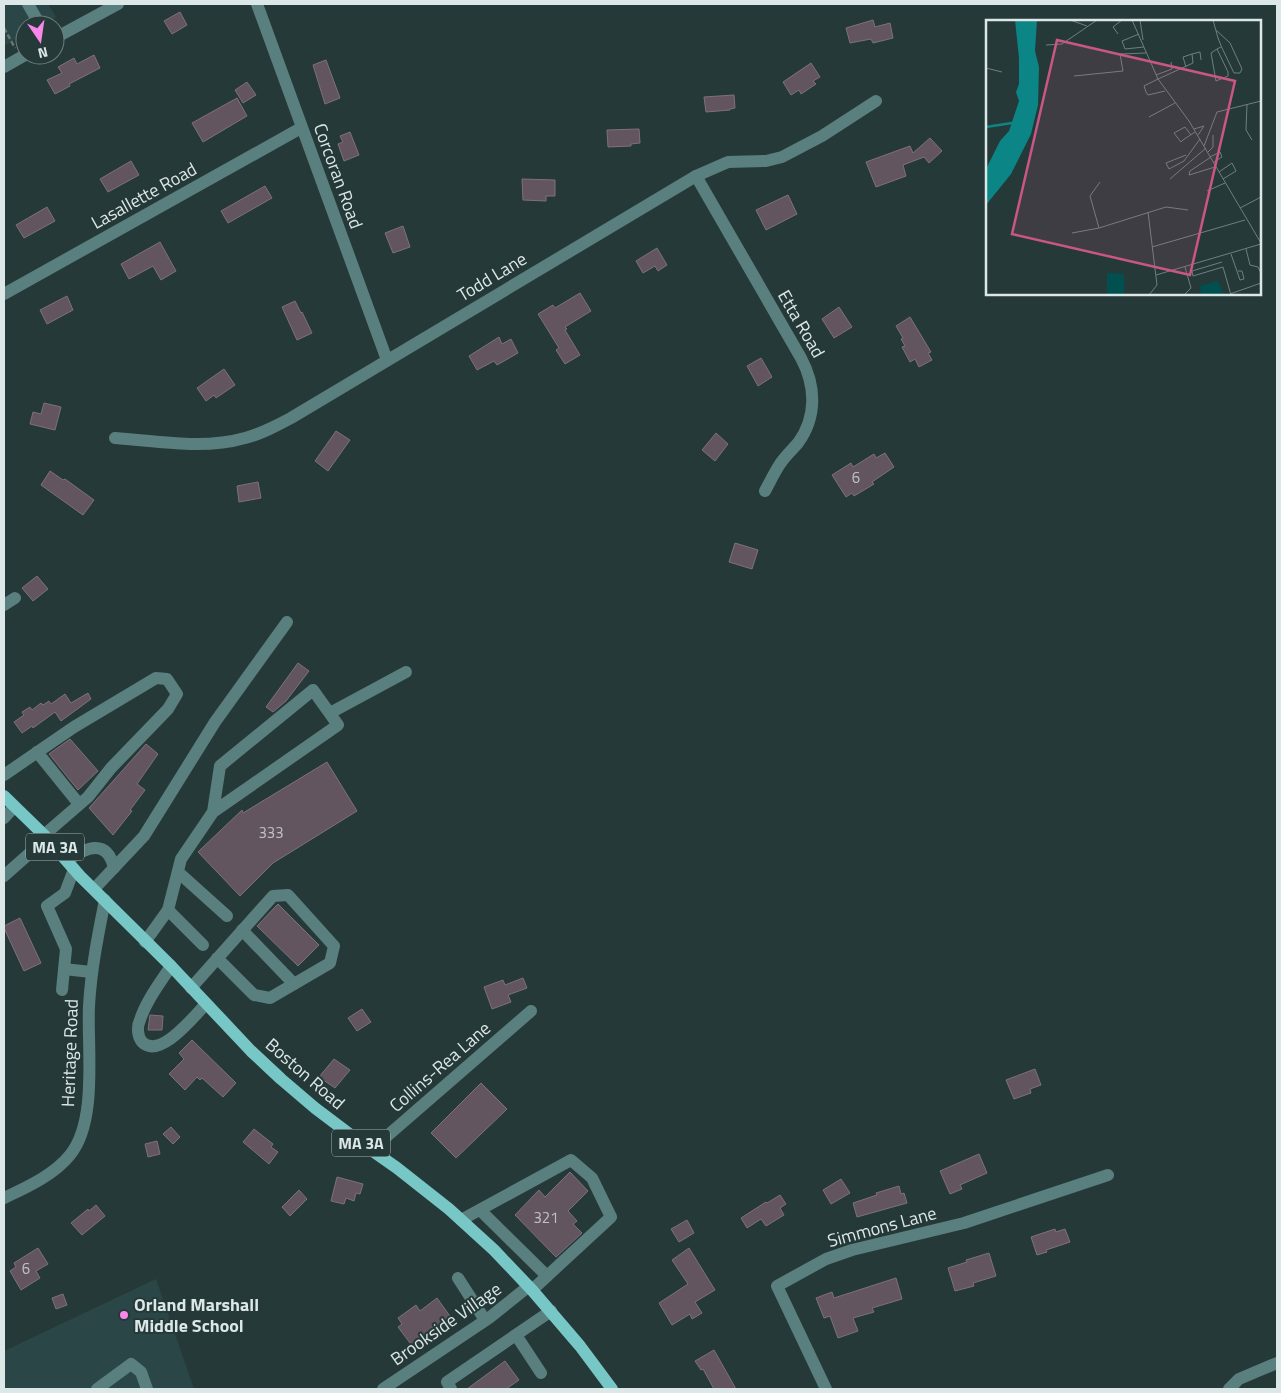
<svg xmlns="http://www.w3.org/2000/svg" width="1281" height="1393" viewBox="0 0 1281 1393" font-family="'Titillium Web',sans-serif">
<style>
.built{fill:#2b4646}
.building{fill:#625560;stroke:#7e707c}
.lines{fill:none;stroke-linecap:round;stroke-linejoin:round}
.path{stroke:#657676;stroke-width:2.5;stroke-dasharray:5 2.5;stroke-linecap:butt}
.minor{stroke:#597f7e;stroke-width:12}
.major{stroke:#76c7c6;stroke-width:12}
.poi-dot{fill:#f987e9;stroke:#263939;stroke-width:2}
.labels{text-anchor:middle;stroke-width:4;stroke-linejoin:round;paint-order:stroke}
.number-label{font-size:15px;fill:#bec2c5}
.shield{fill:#263939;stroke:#a5b3b3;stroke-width:1}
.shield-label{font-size:16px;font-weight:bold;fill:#dce7e7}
.street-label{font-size:18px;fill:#dce7e7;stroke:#263939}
.poi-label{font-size:18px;font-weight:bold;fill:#dce7e7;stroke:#263939;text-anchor:start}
.inset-river{fill:none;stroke:#0b8585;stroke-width:2.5}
.inset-road{fill:none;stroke:#6f7f7f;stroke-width:1}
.view{fill:#ca5685;fill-opacity:0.15;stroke:#ca5685;stroke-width:2.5}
.inset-edge{fill:none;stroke:#dce7e7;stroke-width:2.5}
</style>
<rect width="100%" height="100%" fill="#263939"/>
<g class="built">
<path d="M4,4H48L56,17L42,25H25V34L4,46Z"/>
<path d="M156,1279L194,1389H4V1351Z"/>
</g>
<g class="building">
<path d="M180,12L187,25L172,34L164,21Z"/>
<path d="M873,20L875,27L890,23L893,38L873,43L871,39L850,43L846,28Z"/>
<path d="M94,55L100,68L69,84L70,86L55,94L47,80L62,73L58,67L74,58L77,64Z"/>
<path d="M326,60L340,98L325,104L313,65Z"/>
<path d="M811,63L820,77L813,81L816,84L801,94L799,90L791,95L783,82Z"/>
<path d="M247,82L256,95L243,103L235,90Z"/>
<path d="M734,95L735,108L730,109V110L706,112L704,97Z"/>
<path d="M237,98L247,116L203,142L192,123Z"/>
<path d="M639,129L640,143L631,144V146L608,147L607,130Z"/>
<path d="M350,132L359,155L344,161L338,144L343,142L340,136Z"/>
<path d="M930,138L942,151L929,163L924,157L903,165L906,176L876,187L866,162L910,146L913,153Z"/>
<path d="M131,161L139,175L108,192L100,179Z"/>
<path d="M522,179L555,180V196H546V201L523,200Z"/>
<path d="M265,186L272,198L228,223L221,211Z"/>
<path d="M788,195L797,214L766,230L756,210Z"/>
<path d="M47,207L55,221L24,238L16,225Z"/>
<path d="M403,226L410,247L393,253L385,233Z"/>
<path d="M160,242L176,271L161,280L153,266L129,279L121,264Z"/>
<path d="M657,248L667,265L658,271L655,266L643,273L636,261Z"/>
<path d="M580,293L591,311L565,327L567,329L565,330L580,355L565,364L556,350L559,348L538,314L553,305L555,308Z"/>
<path d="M67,296L73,310L47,324L40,310Z"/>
<path d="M295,301L301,313L302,312L312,333L297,340L282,307Z"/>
<path d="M839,307L852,327L834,338L822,319Z"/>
<path d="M910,317L931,352L928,353L932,360L919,367L915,359L910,362L902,347L905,346L901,339L903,338L896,326Z"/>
<path d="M499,337L502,344L511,339L518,353L497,365L494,361L477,370L469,356Z"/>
<path d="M761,358L772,377L758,386L747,366Z"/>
<path d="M224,369L235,385L216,398L214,395L206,401L197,388Z"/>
<path d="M44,403L61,407L55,430L30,424L33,412L41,414Z"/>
<path d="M336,431L350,440L328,471L315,461Z"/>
<path d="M716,433L728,444L715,461L702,450Z"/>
<path d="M885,453L894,467L872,482L874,484L854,496L852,493L846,497L832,475L851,463L853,467L874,454L876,458Z"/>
<path d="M50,471L63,480L65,479L94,500L83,515L41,485Z"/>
<path d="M258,482L261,498L239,502L237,486Z"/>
<path d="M735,543L758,550L752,569L729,562Z"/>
<path d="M37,576L48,589L33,601L22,588Z"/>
<path d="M298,663L309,671L286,701L273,712L266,707Z"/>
<path d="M88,693L91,699L61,721L55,712L33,728L32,726L22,733L14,722L24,715L22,712L30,707L32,710L41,703L43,705L49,701L51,704L65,694L71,703Z"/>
<path d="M70,739L98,771L78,790L49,754Z"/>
<path d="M146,744L158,754L137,784L145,790L130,810L132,811L113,835L89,808Z"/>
<path d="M327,762L357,811L273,863L240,896L198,852L242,810L243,813Z"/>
<path d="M278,904L319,945L298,966L257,926Z"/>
<path d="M20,918L41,963L24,971L4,928V926Z"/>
<path d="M523,978L527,988L508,995L511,1002L492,1009L484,987L503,980L505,985Z"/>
<path d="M362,1009L371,1022L357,1031L348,1018Z"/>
<path d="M150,1015L163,1016L162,1030H148Z"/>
<path d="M192,1040L236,1083L223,1097L202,1078L200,1080L197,1077L185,1090L169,1074L184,1059L179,1053Z"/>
<path d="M334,1059L350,1070L335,1088L319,1077Z"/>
<path d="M1035,1069L1041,1085L1030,1089L1031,1093L1014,1099L1006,1080Z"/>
<path d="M481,1083L507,1109L456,1158L431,1133Z"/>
<path d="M171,1127L180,1137L173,1144L163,1134Z"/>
<path d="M254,1129L273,1144L271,1147L278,1152L269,1164L243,1142Z"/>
<path d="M157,1141L160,1154L148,1157L145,1144Z"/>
<path d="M979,1154L987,1173L960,1185L962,1189L950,1194L940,1171Z"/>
<path d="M570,1172L588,1191L568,1211L577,1221L573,1224L582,1233L556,1257L515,1215L539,1190L545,1197Z"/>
<path d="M337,1177L363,1184L360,1194L356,1193L354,1201L346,1198L344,1204L331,1201Z"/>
<path d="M841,1179L850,1193L831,1204L823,1190Z"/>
<path d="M899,1186L901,1194L904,1193L907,1203L857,1217L853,1203L877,1195L876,1193Z"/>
<path d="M299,1190L307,1199L290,1216L282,1207Z"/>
<path d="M780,1195L786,1204L780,1208L784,1215L766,1226L761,1219L747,1228L741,1218L766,1202L767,1203Z"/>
<path d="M96,1205L105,1216L82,1235L71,1223L88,1209L89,1211Z"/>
<path d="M687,1220L694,1233L679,1242L671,1229Z"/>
<path d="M1055,1229L1056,1232L1065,1229L1070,1242L1046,1250L1047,1252L1037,1255L1031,1237Z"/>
<path d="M38,1248L48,1264L36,1271L40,1278L21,1290L10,1271L16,1267L14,1263Z"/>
<path d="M689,1248L715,1290L695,1302L702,1313L692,1319L690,1314L672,1325L659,1303L688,1284L672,1260Z"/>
<path d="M989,1253L996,1276L973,1283L974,1286L955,1291L948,1268L967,1262L966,1260Z"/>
<path d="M896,1278L902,1299L872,1308L874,1312L853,1318L858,1331L838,1338L830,1316L824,1318L816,1298L832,1292L834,1298Z"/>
<path d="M63,1294L67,1305L56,1309L52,1298Z"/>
<path d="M437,1298L452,1319L413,1347L398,1327L402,1324L398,1318L416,1305L420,1311Z"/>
<path d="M714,1350L736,1389H714L703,1369L701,1370L695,1361Z"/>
<path d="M505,1361L519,1380L506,1389H467Z"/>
</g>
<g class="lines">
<path class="path" d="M4,28L15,48"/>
<g class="minor">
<path d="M28,4L40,25"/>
<path d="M257,4L387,360"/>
<path d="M55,38L118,4"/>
<path d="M4,67L25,55"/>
<path d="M696,176L801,358C816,386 817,417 798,443C792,450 785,456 780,464C774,473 770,482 765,491"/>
<path d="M4,294L301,128"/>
<path d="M115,438C158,441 203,450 245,438C261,434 276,426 291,418L696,176L728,162L766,161L782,157L822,136L876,101"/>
<path d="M4,605L15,598"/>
<path d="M330,713L406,672"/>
<path d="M37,752L79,804"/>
<path d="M4,775L74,727L156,678L167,679L177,694L168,709L111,768L88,797L44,835"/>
<path d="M4,818L14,807"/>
<path d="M67,861C86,847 107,838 114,868"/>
<path d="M178,872L227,916"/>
<path d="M4,876L47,838"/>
<path d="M94,889L144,836L215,722L287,622"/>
<path d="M168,910L203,945"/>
<path d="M242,930L294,984"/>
<path d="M145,942L168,910L181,859L213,812L338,725L313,690L220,766L213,812"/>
<path d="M171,966C160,983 146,1001 140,1020C137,1026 137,1036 142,1042C160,1060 194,1016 206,1004"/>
<path d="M64,969L91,972"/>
<path d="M191,988L273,896L288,895L334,946L330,963L270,998L254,995L217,958"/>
<path d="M62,990L66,949L47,906L65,893L74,869"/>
<path d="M371,1150L531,1011"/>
<path d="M4,1198C27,1187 54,1175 70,1155C98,1121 87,1047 89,1006C91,970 98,935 105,900"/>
<path d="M480,1210L547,1276"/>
<path d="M461,1220L571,1160L592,1178L611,1217L532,1290"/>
<path d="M458,1278L485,1320"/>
<path d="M516,1335L541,1373"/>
<path d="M97,1389L131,1364L141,1372L147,1389"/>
<path d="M383,1389L489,1318L529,1286"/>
<path d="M451,1389L447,1382L551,1311"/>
<path d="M826,1389L777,1286L826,1259L852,1250L964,1223L1108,1175"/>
<path d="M1229,1389L1239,1379L1277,1363"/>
</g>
<path class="major" d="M4,796L44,835L80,876L171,966L251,1051L281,1079L315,1108L360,1142L397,1168L449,1209L494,1250L532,1290L580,1346L612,1389"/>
</g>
<circle class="poi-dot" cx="124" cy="1315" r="5"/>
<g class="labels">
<g class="number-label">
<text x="856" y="483">6</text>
<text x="271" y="838">333</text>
<text x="546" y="1223">321</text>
<text x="26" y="1274">6</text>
</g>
<g class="shield">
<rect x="26" y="833.5" width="58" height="27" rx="4"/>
<rect x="332" y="1129.5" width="58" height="27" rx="4"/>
</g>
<g class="shield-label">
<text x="55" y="853">MA 3A</text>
<text x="361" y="1149">MA 3A</text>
</g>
<g class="street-label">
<text transform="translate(338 176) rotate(70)" y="6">Corcoran Road</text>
<text transform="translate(144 196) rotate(-29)" y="6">Lasallette Road</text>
<text transform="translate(492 277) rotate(-31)" y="6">Todd Lane</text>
<text transform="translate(801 324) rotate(60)" y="6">Etta Road</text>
<text transform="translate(70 1053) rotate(-88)" y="6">Heritage Road</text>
<text transform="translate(440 1067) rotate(-41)" y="6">Collins-Rea Lane</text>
<text transform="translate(305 1074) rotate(41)" y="6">Boston Road</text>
<text transform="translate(882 1227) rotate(-15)" y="6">Simmons Lane</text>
<text transform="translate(446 1324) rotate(-35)" y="6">Brookside Village</text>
</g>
<g class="poi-label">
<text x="134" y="1311">Orland Marshall<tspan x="134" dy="21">Middle School</tspan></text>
</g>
</g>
<g transform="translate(986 20)">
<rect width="275" height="275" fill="#263939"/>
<path d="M121,253L138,254V275H121ZM232,261L238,275H215L214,266Z" fill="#005050"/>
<path d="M29,0H51L49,31L53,47L52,85L45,114L25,154L0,185V149L14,121L23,111L33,81L30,72L33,64V38Z" fill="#0b8585"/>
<path class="inset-river" d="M0,107L26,103"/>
<path class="inset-road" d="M84,0L101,6M146,0L172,59L203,101L275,223M154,0L157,20M227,0L232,18L236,28L248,53H254L256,49L244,23L230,10M132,14L127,7L136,0M153,14L136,21L139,29L158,27M60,25L76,24L111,0M231,29L242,52V56L230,61L225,33L231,29L235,27M200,47L197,37L206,34M0,48L16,52M170,55L186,49L185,42M88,56L137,51L134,34L160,33M172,59L207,43L206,34L214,32L215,40M172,59L158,66L160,72L162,75L179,71M261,84L260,110L266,120M163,97L189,83M208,109L218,106L212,115M205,115L199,107L188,113L195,122L197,120L209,112M218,126L231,92L275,81M222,132L227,127V115M200,135L180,143L183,149L198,141L214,119M224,137L234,132L236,137L228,142M225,137L204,151L203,155L229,147M233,152L246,143L250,151L237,159M184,159L220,128M221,171L239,163M254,188L275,177M162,192L171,265L163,275M113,208L104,176L114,162M86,213L113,208L180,187L202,190M166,227L259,200M260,229L264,245L272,247L275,253M245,234L254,260L258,259L256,251H252M236,242L206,251L207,256L237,247M237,247L245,275M170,255L275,224M244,274L275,263M198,275L205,268L199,247"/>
<path class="view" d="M71,20L249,61L204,255L26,214Z"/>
<rect width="275" height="275" class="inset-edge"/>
</g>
<rect width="1281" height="1393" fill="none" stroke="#dce7e7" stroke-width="10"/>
<g transform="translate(40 40) rotate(167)"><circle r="24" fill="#263939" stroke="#6f7f7f"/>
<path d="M0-4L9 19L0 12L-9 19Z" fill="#f987e9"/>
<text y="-8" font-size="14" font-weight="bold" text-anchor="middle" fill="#dce7e7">N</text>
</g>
</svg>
